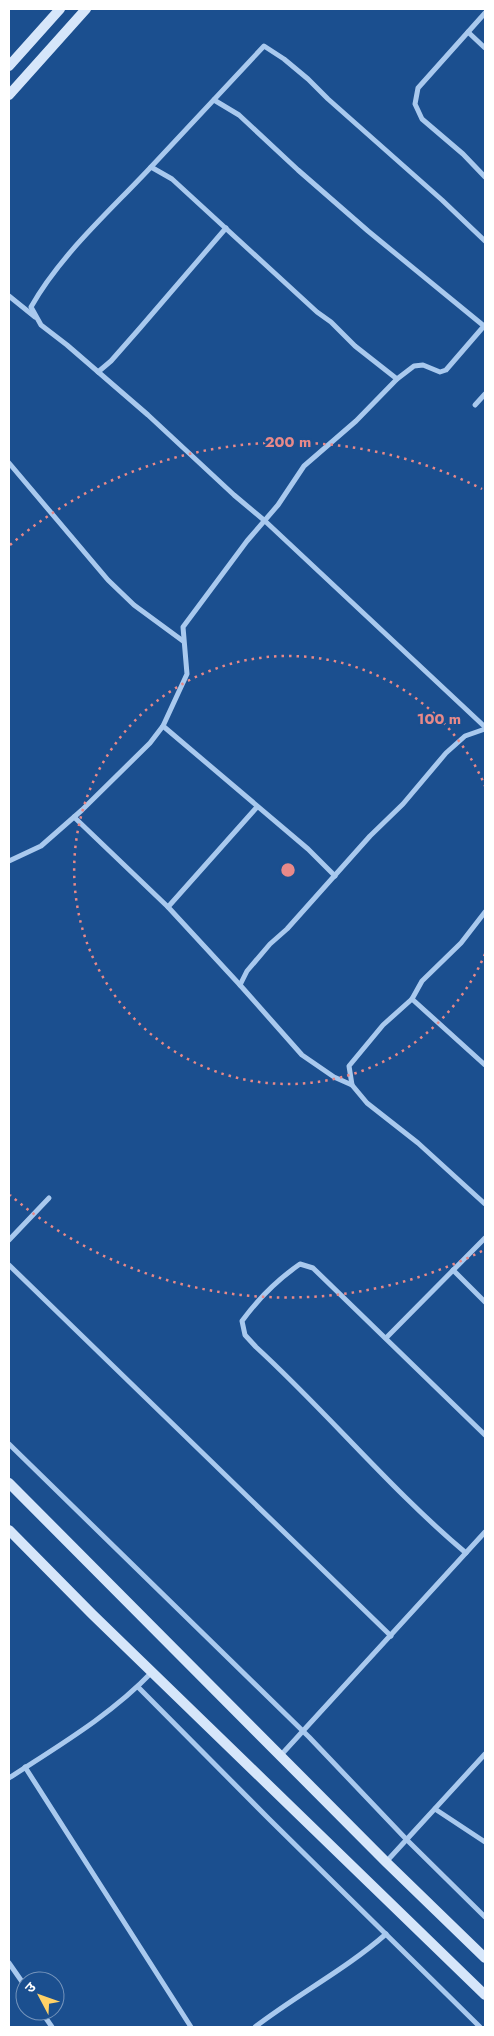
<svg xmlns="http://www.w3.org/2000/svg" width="494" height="2036" viewBox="0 0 494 2036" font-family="Jost,'Noto Sans Devanagari',sans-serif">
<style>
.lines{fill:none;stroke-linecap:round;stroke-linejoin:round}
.street{stroke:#a9c9ee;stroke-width:5}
.secondary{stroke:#d6e6fa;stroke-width:10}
.ring{fill:none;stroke:#e88989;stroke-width:2.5;stroke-dasharray:2.5 5}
.centre{fill:#e88989;stroke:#1b4f8f;stroke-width:2.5}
.ring-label{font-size:15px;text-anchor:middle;font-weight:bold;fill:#e88989;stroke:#1b4f8f;stroke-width:4.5;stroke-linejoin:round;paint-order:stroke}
</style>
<rect width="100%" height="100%" fill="#1b4f8f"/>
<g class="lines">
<g class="street">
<path d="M485,13L418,88L415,104L422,119L463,154L485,177"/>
<path d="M468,32L485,48"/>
<path d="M151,167L264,46L284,59L308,79L328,99L442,200L485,241"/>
<path d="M9,296L35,317"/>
<path d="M98,372L111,361L140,328L226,228"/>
<path d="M397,379L355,346L331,322L317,312L172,179L151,167C110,211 61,254 31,307L41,325L67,345L148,415L234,495L265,521L485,727"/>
<path d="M475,405L485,394"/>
<path d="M9,463L108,580L134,605L183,641"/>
<path d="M163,726L308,849L335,876"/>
<path d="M74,817L168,907"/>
<path d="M9,861L41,846L82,810L150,743L163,726L187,674L183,627L247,541L278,505L304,466L356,421L397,379L414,366L423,365L440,372L446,370L484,326L368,231L298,170L239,115L214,100"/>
<path d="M485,912L461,943L422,981L412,999L383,1025L349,1066L352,1085L367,1103L418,1143L485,1204"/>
<path d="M240,985L168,907L257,807"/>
<path d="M412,999L485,1065"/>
<path d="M352,1085L334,1077L302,1055L240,985L247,971L270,944L287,929L370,836L403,804L446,753L465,736L485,729"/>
<path d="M9,1240L49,1198"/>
<path d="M9,1265L391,1636"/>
<path d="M453,1270L485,1302"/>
<path d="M386,1338L485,1238"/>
<path d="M9,1444L309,1737L407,1840L485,1917"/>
<path d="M466,1553C391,1490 328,1413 256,1347L245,1335L242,1321C258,1299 277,1280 300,1264L313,1268L485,1435"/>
<path d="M138,1687L269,1819L480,2027"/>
<path d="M281,1755L485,1532"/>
<path d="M25,1767L191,2027"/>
<path d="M9,1778C58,1746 111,1715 152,1672"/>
<path d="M435,1809L485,1842"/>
<path d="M386,1862L485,1754"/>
<path d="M9,1963L25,1986"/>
<path d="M41,2011L52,2027"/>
<path d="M255,2027C298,1994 346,1969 386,1934"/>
</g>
<g class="secondary">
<path d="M9,66L60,9"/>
<path d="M9,95L86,9"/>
<path d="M9,1483L386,1862L485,1958"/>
<path d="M9,1530L92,1614L485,1995"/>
</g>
</g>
<g class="ring">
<path d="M485 954A214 214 0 1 1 485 786"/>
<path d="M482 1251A428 428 0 0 1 10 1195M10 545A428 428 0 0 1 482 489"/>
</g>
<circle cx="288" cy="870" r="8" class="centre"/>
<g class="ring-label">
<text x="288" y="447">200 m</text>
<text x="439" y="724">100 m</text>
</g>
<rect width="494" height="2036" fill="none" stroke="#ffffff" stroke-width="20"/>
<g transform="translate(40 1996) rotate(311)"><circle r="24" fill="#1b4f8f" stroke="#7695bc"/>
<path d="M0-4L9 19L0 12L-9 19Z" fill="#ffd166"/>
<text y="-8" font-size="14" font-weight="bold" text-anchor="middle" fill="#ffffff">उ</text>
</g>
</svg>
